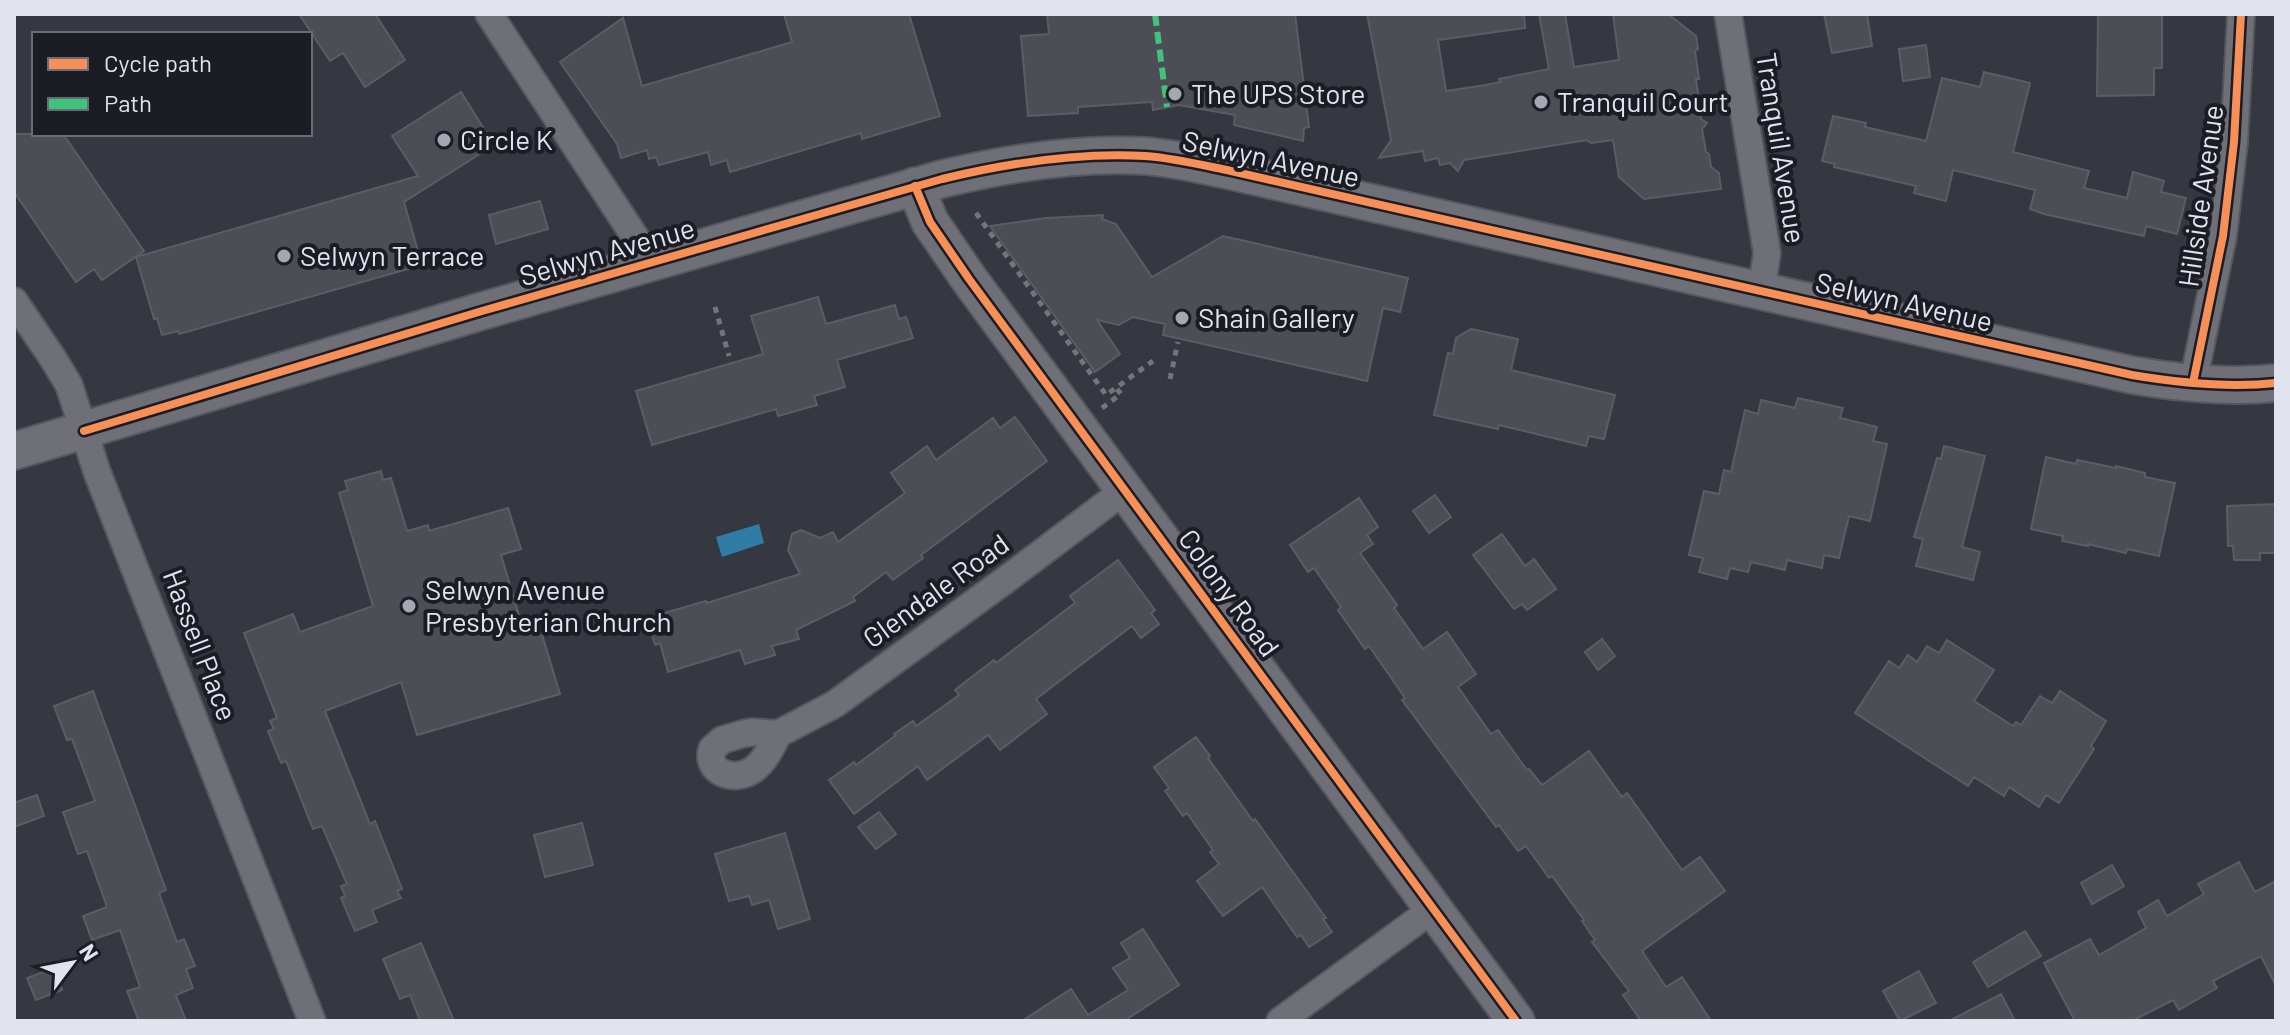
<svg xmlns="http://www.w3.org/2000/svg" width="2290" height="1035" viewBox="0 0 2290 1035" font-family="Barlow,sans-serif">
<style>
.water{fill:#2f7ca5}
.building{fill:#4c4d55;stroke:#5b5d65;stroke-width:2}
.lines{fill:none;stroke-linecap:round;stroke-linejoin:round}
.street-casing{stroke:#55575f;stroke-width:30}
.secondary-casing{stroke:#55575f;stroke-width:40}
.path{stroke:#73757c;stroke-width:5;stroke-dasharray:6 6;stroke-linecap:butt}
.street{stroke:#6f7077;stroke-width:26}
.secondary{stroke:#6f7077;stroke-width:36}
.quiet{stroke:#40c37c;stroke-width:6;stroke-dasharray:12 6;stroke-linecap:butt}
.cycleway-casing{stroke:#1b1c24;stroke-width:13}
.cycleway{stroke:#f78f57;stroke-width:8}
.poi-dot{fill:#a5a7b2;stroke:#1b1c24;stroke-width:3}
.labels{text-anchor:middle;stroke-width:8;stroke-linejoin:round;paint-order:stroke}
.poi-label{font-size:28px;fill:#e1e3ef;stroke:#1b1c24;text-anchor:start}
.street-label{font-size:28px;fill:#e1e3ef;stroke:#1b1c24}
</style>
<rect width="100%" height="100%" fill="#363841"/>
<path class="water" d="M759,524L764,543L722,557L716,537Z"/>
<g class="building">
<path d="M299,14H375L405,60L365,87L343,53L330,61Z"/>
<path d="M784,14H909L940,116L862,139L861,133L730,172L727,160L711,165L708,152L659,165L656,157L649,159L647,150L621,158L617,144L560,62L623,18L642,86L792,42Z"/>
<path d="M1047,14H1295L1309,127L1304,128L1303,141L1234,125L1235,115L1179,105L1153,110L1152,102L1078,107V113L1028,116L1021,36L1049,34Z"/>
<path d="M1367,14H1524L1525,28L1438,40L1446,91L1486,85L1500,82L1499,79L1549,69L1539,14H1565L1574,67L1619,60L1613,14H1668L1696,36L1698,49L1695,51L1699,79H1696L1698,94L1696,96L1701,119L1707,123L1702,129L1706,152L1709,154L1711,167L1719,173L1721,189L1644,199L1619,177L1613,140L1591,143L1587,140L1464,160L1458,171L1450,163L1440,165L1438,158L1425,161L1423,151L1379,158L1391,140Z"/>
<path d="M1824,14H1867L1872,46L1832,53Z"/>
<path d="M2098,14H2162V68H2154V95L2097,96Z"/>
<path d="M1926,45L1930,77L1903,81L1899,49Z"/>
<path d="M1984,72L2030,83L2013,152L2089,171L2084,188L2127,198L2133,172L2164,181L2161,192L2186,198L2177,234L2146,226L2144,236L2044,214L2030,209L2035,190L1953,170L1946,201L1914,193L1916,186L1834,167L1835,164L1822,161L1833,116L1866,123L1865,127L1926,141L1942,78L1980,87Z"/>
<path d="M461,92L494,145L404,202L422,265L179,334L178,331L162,335L157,318L154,319L136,257L418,176L392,136Z"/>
<path d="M14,134H63L144,251L102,280L94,269L76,282L14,192Z"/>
<path d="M540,201L548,229L496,244L489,215Z"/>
<path d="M1103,215L1102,219L1116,224L1152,277L1223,236L1408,278L1400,312L1383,308L1367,381L1163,335L1165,324L1133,317L1119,325L1097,320L1120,354L1095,372L990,226L1046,218Z"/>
<path d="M818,297L826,324L895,305L899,319L906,317L913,338L837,360L845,387L814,396L817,405L778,416L776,409L652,445L636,391L763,354L751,316Z"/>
<path d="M1471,329L1518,339L1511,370L1615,395L1604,439L1589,436L1586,446L1499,425L1498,429L1434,415L1448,353L1453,354L1456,338Z"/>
<path d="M1798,398L1843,408L1840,418L1877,427L1873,441L1887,444L1870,521L1849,516L1839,558L1824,555L1822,568L1787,560L1785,570L1751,562L1748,572L1730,568L1727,579L1699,572L1703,558L1689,555L1704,491L1719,494L1724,470L1731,472L1745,410L1758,414L1761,400L1795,408Z"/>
<path d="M1015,417L1047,461L921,555L923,558L893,580L886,572L853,597L855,601L796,630L799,639L772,646L775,655L745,664L740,650L668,672L660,643L655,645L647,618L706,601L707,603L800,574L788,550L792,534L801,530L820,538L833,532L838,542L905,493L891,473L927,446L936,460L993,418L1000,428Z"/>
<path d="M1944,446L1985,456L1962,547L1980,552L1973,580L1916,566L1923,539L1914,537L1937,458L1941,459Z"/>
<path d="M2046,457L2076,464L2077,460L2116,468V466L2145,473V477L2175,483L2159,556L2127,549L2126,553L2088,544V546L2062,541L2063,536L2031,529Z"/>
<path d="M381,471L383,480L391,478L407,531L428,525L429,531L508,508L521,549L501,555L522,625L538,621L560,694L417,735L401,682L325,711L370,824L375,821L402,889L397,891L401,898L372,910L377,922L355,931L341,898L345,896L341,886L347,884L322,826L313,829L286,761L281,763L268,731L274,729L270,721L277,718L244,633L293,614L300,632L373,606L339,493L348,490L345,481Z"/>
<path d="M1435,495L1451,517L1429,533L1413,511Z"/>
<path d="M1359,498L1378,527L1367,535L1373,544L1360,553L1397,605L1394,608L1423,649L1447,632L1476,674L1458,687L1491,734L1498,730L1527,770L1529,769L1542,785L1589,751L1622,797L1627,793L1682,870L1700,857L1725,891L1642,951L1666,987L1682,977L1711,1021H1641L1623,995L1629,991L1592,942L1595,940L1582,921L1584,920L1552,876L1549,878L1526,846L1518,851L1499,825L1496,827L1402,700L1405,698L1369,646L1365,649L1338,610L1341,607L1314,568L1308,572L1290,545Z"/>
<path d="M2276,504V553H2260V560H2234L2233,546H2228L2227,506Z"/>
<path d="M1502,534L1525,566L1534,559L1556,589L1527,610L1522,604L1514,609L1473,555Z"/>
<path d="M1118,560L1155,610L1151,613L1159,624L1141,638L1132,626L1036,699L1047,714L1000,750L988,735L927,780L918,766L854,814L829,780L854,762L856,765L895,736L894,734L913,721L916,726L959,695L955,690L965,682L994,660L996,663L1075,603L1070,596Z"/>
<path d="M1602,639L1615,656L1598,670L1585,652Z"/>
<path d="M1947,640L1994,670L1974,701L2013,726L2016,722L2021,725L2040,696L2052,703L2060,691L2106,721L2091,746L2094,749L2059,803L2046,795L2039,807L2009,787L2004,796L1974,777L1968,786L1855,713L1889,661L1899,668L1908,655L1917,662L1927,646L1939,653Z"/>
<path d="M93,691L166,890L159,893L177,942L184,939L195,966L186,969L193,988L176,995L186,1021H139L127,991L140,987L120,930L92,940L83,916L107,907L87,851L78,854L63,812L95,801L72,739L67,740L54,706Z"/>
<path d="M1196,737L1210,756L1208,758L1253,821L1255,819L1326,918L1323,919L1332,932L1309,947L1301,935L1297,937L1262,887L1223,916L1197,881L1219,864L1210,852L1213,850L1187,813L1183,816L1165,791L1169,788L1154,767Z"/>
<path d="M37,795L44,816L14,827V803Z"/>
<path d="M879,812L896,834L876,849L858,827Z"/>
<path d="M582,823L593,865L545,877L534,835Z"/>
<path d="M785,833L810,919L778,929L769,900L752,905L749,896L729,901L715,854Z"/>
<path d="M2239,862L2255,892L2276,881V986L2261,956L2213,981L2217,988L2179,1010L2173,1000L2132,1021H2075L2044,963L2090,939L2099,955L2146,928L2138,912L2158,900L2167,916L2204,894L2198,884Z"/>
<path d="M2112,865L2124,886L2092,904L2081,883Z"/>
<path d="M1143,929L1179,985L1124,1021H1022L1071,989L1088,1015L1128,990L1113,968L1130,958L1121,943Z"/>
<path d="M2025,931L2041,956L1988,987L1973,962Z"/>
<path d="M421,943L454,1021H420L410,995L400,999L383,959Z"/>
<path d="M54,968L62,990L36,1000L27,978Z"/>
<path d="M1919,971L1936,1003L1900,1021L1883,991Z"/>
<path d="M2001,994L2015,1021H1949Z"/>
</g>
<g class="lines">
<defs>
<g id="street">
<path d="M489,14L641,246L649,264"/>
<path d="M1728,14L1767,253L1761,292"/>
<path d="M14,301L52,357L69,385L97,472L312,1021"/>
<path d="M2193,383L2223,236L2234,142L2241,14"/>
<path d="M778,734C771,748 764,763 751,771C733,782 705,772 712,749L722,740L742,734L752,732L778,734L835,704L1004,581L1125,490"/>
<path d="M1280,1021L1433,909"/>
</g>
<g id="secondary">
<path d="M915,186L930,222L969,279L1516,1021"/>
<path d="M14,451L482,311L942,179C1008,163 1076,152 1145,156C1174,158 1202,165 1231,171L2132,375C2179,383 2227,388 2276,383"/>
</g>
</defs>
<use href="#street" class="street-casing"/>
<use href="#secondary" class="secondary-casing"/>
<g class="path">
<path d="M976,213L1106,395L1153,361"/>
<path d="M715,307L729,356"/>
<path d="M1170,379L1178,342"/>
<path d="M1102,408L1121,394L1116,388"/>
</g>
<use href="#street" class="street"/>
<use href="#secondary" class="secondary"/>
<path class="quiet" d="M1155,14L1167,107"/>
<defs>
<g id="cycleway">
<path d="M915,186L930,222L969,279L1516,1021"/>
<path d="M2193,383L2223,236L2234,142L2241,14"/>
<path d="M84,431L482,311L942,179C1008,163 1076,152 1145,156C1174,158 1202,165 1231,171L2132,375C2179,383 2227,388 2276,383"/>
</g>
</defs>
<use href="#cycleway" class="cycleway-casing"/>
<use href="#cycleway" class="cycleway"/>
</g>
<g class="poi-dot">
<circle cx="1175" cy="94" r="8"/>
<circle cx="1541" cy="102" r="8"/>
<circle cx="444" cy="140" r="8"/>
<circle cx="284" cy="256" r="8"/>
<circle cx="1182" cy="318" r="8"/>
<circle cx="409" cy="606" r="8"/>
</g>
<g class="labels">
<g class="poi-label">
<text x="1191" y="104">The UPS Store</text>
<text x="1557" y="112">Tranquil Court</text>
<text x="460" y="150">Circle K</text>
<text x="300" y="266">Selwyn Terrace</text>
<text x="1198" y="328">Shain Gallery</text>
<text x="425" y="600">Selwyn Avenue<tspan x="425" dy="32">Presbyterian Church</tspan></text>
</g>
<g class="street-label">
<text transform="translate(1781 148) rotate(81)" y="10">Tranquil Avenue</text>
<text transform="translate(1271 159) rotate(12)" y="10">Selwyn Avenue</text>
<text transform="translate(2201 196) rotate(-82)" y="10">Hillside Avenue</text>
<text transform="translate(607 252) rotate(-16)" y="10">Selwyn Avenue</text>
<text transform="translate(1904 302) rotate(13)" y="10">Selwyn Avenue</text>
<text transform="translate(936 591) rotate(-36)" y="10">Glendale Road</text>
<text transform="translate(1229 593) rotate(54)" y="10">Colony Road</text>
<text transform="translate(200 645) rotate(69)" y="10">Hassell Place</text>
</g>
</g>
<rect width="2290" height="1035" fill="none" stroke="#e1e3ef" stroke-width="32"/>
<rect x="32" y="32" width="280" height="104" fill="#1b1c24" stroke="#6a6c75" stroke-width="2"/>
<rect x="48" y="58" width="40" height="12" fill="#f78f57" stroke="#6a6c75" stroke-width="2"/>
<text x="104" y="72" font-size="24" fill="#e1e3ef">Cycle path</text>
<rect x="48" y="98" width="40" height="12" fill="#40c37c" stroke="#6a6c75" stroke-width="2"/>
<text x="104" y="112" font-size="24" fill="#e1e3ef">Path</text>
<g transform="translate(72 963) rotate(58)" stroke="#1b1c24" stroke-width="6" paint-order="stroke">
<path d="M0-6L14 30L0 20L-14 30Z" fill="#e1e3ef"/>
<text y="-12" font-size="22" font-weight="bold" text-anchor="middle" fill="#e1e3ef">N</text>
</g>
</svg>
